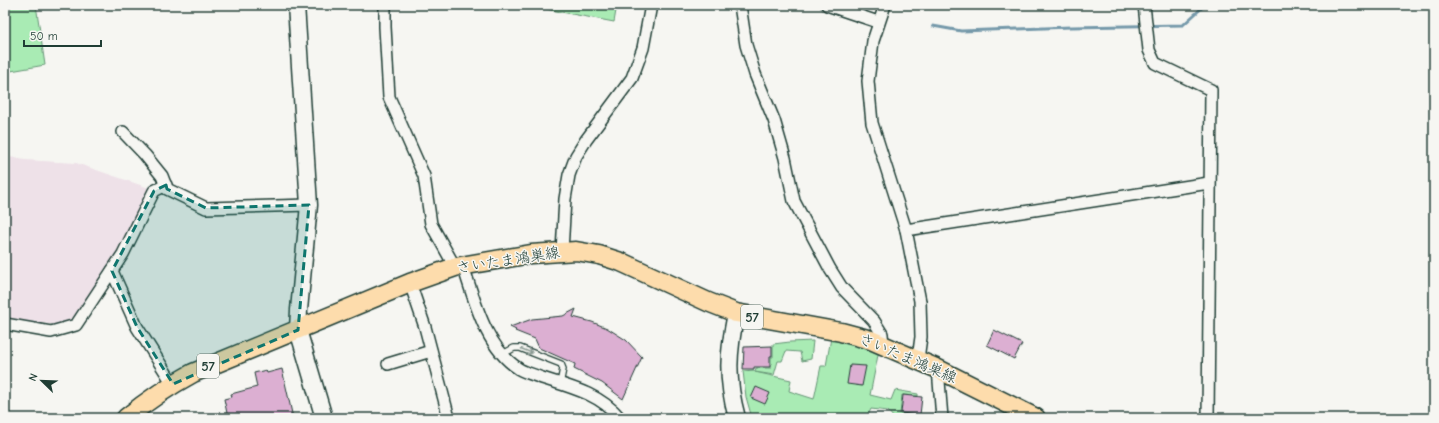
<svg xmlns="http://www.w3.org/2000/svg" width="1439" height="423" viewBox="0 0 1439 423" font-family="'Comic Neue','Klee One',sans-serif">
<style>
.built{fill:#eee1e8}
.green{fill:#a9ebb4;stroke:#649474}
.lines{fill:none;stroke-linecap:round;stroke-linejoin:round}
.stream{stroke:#7599aa;stroke-width:3}
.building{fill:#dcafd2;stroke:#1f3d34}
.lane-casing{stroke:#1f3d34;stroke-width:8}
.street-casing{stroke:#1f3d34;stroke-width:14}
.secondary-casing{stroke:#1f3d34;stroke-width:19}
.primary-casing{stroke:#1f3d34;stroke-width:21}
.lane{stroke:#f6f6f2;stroke-width:5.5}
.street{stroke:#f6f6f2;stroke-width:11}
.secondary{stroke:#f6f6f2;stroke-width:16}
.primary{stroke:#fddcac;stroke-width:18}
.oneway{stroke:#8a9a93}
.marked{fill:#0f766e;fill-opacity:0.2;stroke:#0f766e;stroke-width:3;stroke-dasharray:8 5;stroke-linejoin:round}
.labels{text-anchor:middle;stroke-width:3;stroke-linejoin:round;paint-order:stroke}
.shield{fill:#f6f6f2;stroke:#60746d;stroke-width:1}
.shield-label{font-size:14px;font-weight:bold;fill:#1f3d34}
.street-label{font-size:15px;fill:#1f3d34;stroke:#f6f6f2}
</style>
<rect width="100%" height="100%" fill="#f6f6f2"/>
<filter id="ink" filterUnits="userSpaceOnUse"><feTurbulence type="fractalNoise" baseFrequency=".025" numOctaves="2"/><feDisplacementMap in="SourceGraphic" scale="8" xChannelSelector="R" yChannelSelector="G"/><feConvolveMatrix kernelMatrix="1 2 1 2 8 2 1 2 1" color-interpolation-filters="sRGB"/></filter>
<g filter="url(#ink)">
<path class="built" d="M5,156L25,160L76,163L149,188V194L119,252L73,318L57,325L5,318Z"/>
<g class="green">
<path d="M5,5H36L45,65L5,72Z"/>
<path d="M524,5H617L614,22Z"/>
<path d="M831,338L879,350L870,395L891,400L895,390L918,394V396L902,395L900,414L918,416V418H894L888,411L871,409L867,417L865,418H752L746,397L743,371L754,370L755,372L791,380L789,391L814,399L821,366H826Z"/>
<path d="M813,341L811,359L802,361L800,352L786,351L782,361H778L774,375L755,372L756,368H771V357H773V344L790,342Z"/>
</g>
<g class="lines">
<path class="stream" d="M933,26L961,31L1071,27L1183,25L1205,5"/>
</g>
<g class="building">
<path d="M576,309L573,317L592,322L607,328L626,340L642,357L623,399L602,383L574,369L575,364L539,348L535,339L515,331L516,330L510,327L532,319L563,316Z"/>
<path d="M994,330L1022,344L1014,359L987,345Z"/>
<path d="M772,346V356H770V367H754V369H743L744,347Z"/>
<path d="M850,365L866,366L862,386L847,384Z"/>
<path d="M282,369L293,418H228L224,399L232,397L231,394L257,387L254,373L266,370L267,373Z"/>
<path d="M756,387L770,393L765,404L751,398Z"/>
<path d="M903,395L922,397L920,415L901,413Z"/>
</g>
<g class="lines">
<defs>
<path id="lane" d="M503,354L514,348H520L561,364L563,369L560,384"/>
<g id="street">
<path d="M385,5V27L389,97L424,176L431,224L455,267"/>
<path d="M740,5L746,45L755,74L774,120L785,158L794,201L830,269L842,288L874,321L882,334L883,345"/>
<path d="M827,5L878,22"/>
<path d="M885,5L873,41L868,81L872,123L906,230L920,301L921,337L918,359"/>
<path d="M1144,5L1149,50L1155,63L1211,90L1208,418"/>
<path d="M123,132L145,155L162,176L167,189L206,208L309,205"/>
<path d="M906,230L1209,183"/>
<path d="M562,251L565,199L569,175L576,156L586,140L632,78L643,48L651,5"/>
<path d="M463,266C475,301 485,347 519,369C526,373 535,375 542,378C571,387 600,394 620,418"/>
<path d="M112,271L137,327L173,384"/>
<path d="M410,283L425,327L449,418"/>
<path d="M5,324L51,332L76,325L123,254L154,191L166,185"/>
<path d="M388,364L431,351"/>
<path d="M938,369L942,418"/>
</g>
<g id="secondary">
<path d="M296,5L309,205L299,310L298,330L324,418"/>
<path d="M736,313C728,353 726,378 737,418"/>
</g>
<path id="primary" d="M126,418C147,401 169,386 193,373L410,283L455,267L531,254L576,251L599,255L621,262L708,302L736,313L841,332L871,340L938,369L1036,418"/>
</defs>
<use href="#lane" class="lane-casing"/>
<use href="#street" class="street-casing"/>
<use href="#secondary" class="secondary-casing"/>
<use href="#primary" class="primary-casing"/>
<use href="#lane" class="lane"/>
<use href="#street" class="street"/>
<use href="#secondary" class="secondary"/>
<use href="#primary" class="primary"/>
</g>
<defs><path id="oneway-shaft" d="M-6 0H5M1.5-3L5.5 0L1.5 3" fill="none" stroke-width="1.6" stroke-linecap="round" stroke-linejoin="round"/></defs>
<use class="oneway" href="#oneway-shaft" transform="translate(527 351) rotate(22)"/>
</g>
<path class="marked" d="M166,185L167,189L206,208L309,205L298,330L173,384L137,327L112,271L154,191Z"/>
<g class="labels">
<g class="shield">
<rect x="741" y="305" width="22" height="24" rx="3"/>
<rect x="197" y="354" width="22" height="24" rx="3"/>
</g>
<g class="shield-label">
<text x="752" y="322">57</text>
<text x="208" y="371">57</text>
</g>
<g class="street-label">
<text transform="translate(508 260) rotate(-9)" y="5">さいたま鴻巣線</text>
<text transform="translate(908 358) rotate(23)" y="5">さいたま鴻巣線</text>
</g>
</g>
<rect width="1439" height="423" fill="none" stroke="#f6f6f2" stroke-width="20"/>
<rect x="10" y="10" width="1419" height="403" fill="none" stroke="#1f3d34" stroke-width="1.5" filter="url(#ink)"/>
<g transform="translate(42 381) rotate(293)" stroke="#f6f6f2" stroke-width="3" paint-order="stroke">
<path d="M0-3L7 15L0 10L-7 15Z" fill="#1f3d34"/>
<text y="-6" font-size="11" font-weight="bold" text-anchor="middle" fill="#1f3d34">N</text>
</g>
<path d="M24 40v6h77v-6" fill="none" stroke="#1f3d34" stroke-width="2"/>
<text x="30" y="40" font-size="12" fill="#1f3d34" stroke="#f6f6f2" stroke-width="3" paint-order="stroke">50 m</text>
</svg>
